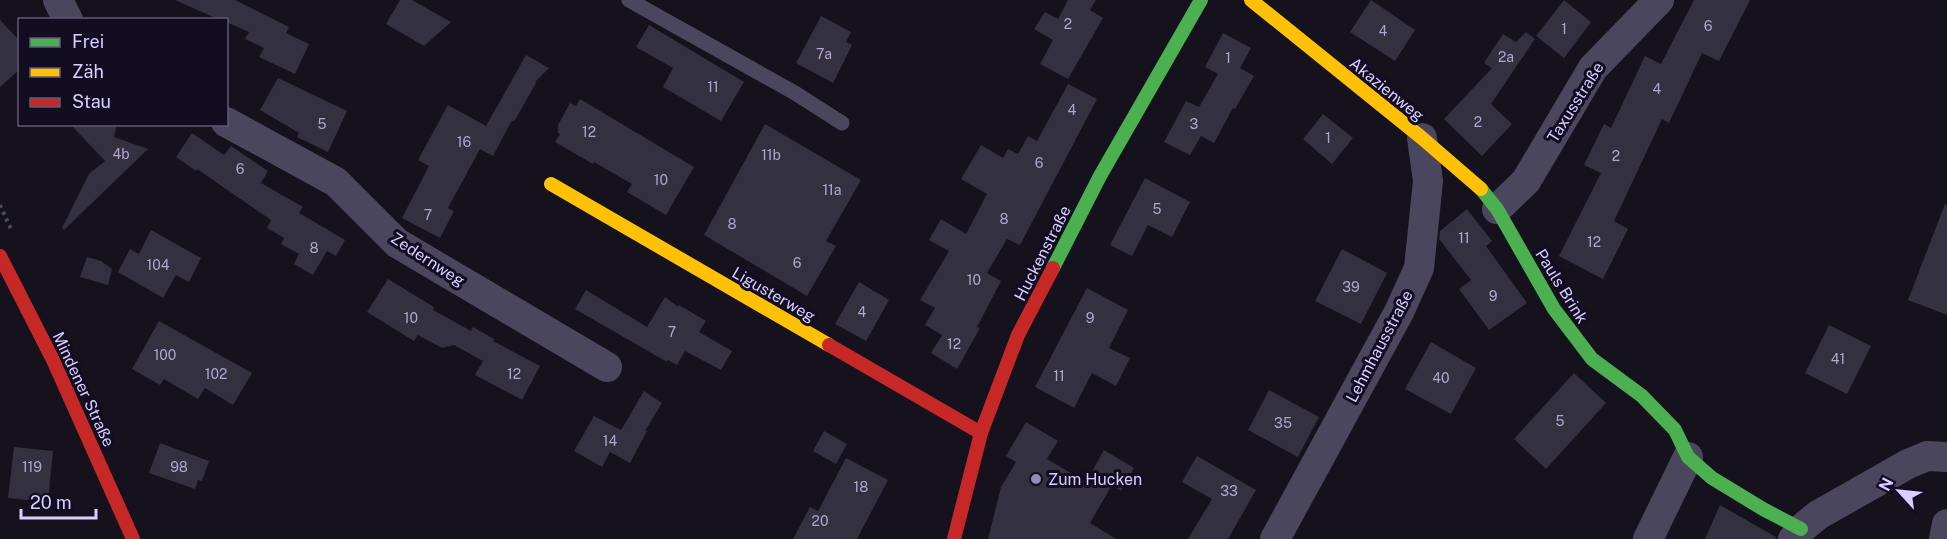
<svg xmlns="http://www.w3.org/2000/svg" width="1947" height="539" viewBox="0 0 1947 539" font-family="'Public Sans',sans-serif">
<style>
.building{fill:#33303f}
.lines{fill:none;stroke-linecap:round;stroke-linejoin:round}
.path{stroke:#454f5e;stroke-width:4;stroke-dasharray:3 4.5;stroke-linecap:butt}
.lane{stroke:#4a465e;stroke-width:15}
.street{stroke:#4a465e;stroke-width:30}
.fast{stroke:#4caf50;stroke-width:14}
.slow{stroke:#ffc107;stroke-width:14}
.jam{stroke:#c62828;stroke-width:14}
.poi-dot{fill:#948cb0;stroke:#130d22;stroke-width:2}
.labels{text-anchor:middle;stroke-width:6;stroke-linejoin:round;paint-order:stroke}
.number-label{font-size:14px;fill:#b0a6cf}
.street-label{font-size:16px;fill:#d9ceff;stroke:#130d22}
.poi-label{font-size:16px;fill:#d9ceff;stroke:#130d22;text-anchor:start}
</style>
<rect width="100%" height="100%" fill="#15121d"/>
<g class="building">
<path d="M175,0H235L289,27L286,33L309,44L295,74L259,57L264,48L245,39L249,32L226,22V20H220Z"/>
<path d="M400,0H412L451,22L424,46L386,24Z"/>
<path d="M1068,0H1096L1090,10L1103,18L1068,79L1040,64L1053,40L1034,29L1045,12L1058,19Z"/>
<path d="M1371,0L1415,30L1395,61L1350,32Z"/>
<path d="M1564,0L1591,22L1564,58L1536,36Z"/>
<path d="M1694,0H1750L1719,61L1702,53L1669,123L1662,119L1614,221L1628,229L1603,279L1559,256L1601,173L1584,165L1604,124L1611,128L1645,56L1661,64Z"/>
<path d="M821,16L851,32L846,42L852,45L833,83L796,63Z"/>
<path d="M0,20L20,41V69L0,87Z"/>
<path d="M649,25L744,82L721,121L663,87L673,68L636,47Z"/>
<path d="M1526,32L1535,39L1491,104L1512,124L1482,156L1444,119L1492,68L1484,63L1503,34L1516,42Z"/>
<path d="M1223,33L1251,48L1240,68L1254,76L1235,109L1233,108L1214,143L1201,136L1190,155L1164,142L1186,101L1199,107L1218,74L1205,67Z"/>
<path d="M526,55L549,68L535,82L536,83L515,120L511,122L493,156L480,149L448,208L454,211L440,238L402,218L429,166L418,160L448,105L486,126Z"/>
<path d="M278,78L347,111L328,152L297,137L299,133L260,110Z"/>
<path d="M1068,84L1097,99L1020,245L1007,239L987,273L1001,281L977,327L980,328L957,369L931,353L942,335L925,325L935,308L920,300L949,251L929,240L941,219L966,234L987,194L961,179L981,145L1003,158L1008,149L1018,154L1028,136L1037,141Z"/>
<path d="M580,99L694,167L666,215L627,192L632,184L594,162L593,164L555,142L560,134L558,133V125L570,103L576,106Z"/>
<path d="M1323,114L1353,138L1332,164L1303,139Z"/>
<path d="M70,124H117L114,137L148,149L64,230L62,228L89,174L105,161Z"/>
<path d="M765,124L861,180L826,241L836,246L807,296L704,235Z"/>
<path d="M192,133L224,155L231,146L268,171L261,183L303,207L299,213L345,240L336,256L327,251L313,275L294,264L299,254L281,244L284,238L267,228L271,220L197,169L196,171L176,157Z"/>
<path d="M1145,178L1190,202L1172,237L1148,225L1132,256L1110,245Z"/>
<path d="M1945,204L1947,205V315L1908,300Z"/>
<path d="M1467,209L1492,241L1486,246L1527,303L1489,330L1459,289L1471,280L1439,239L1440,231Z"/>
<path d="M151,230L201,258L189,282L176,275L163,298L118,272L130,249L139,254Z"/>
<path d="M1342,249L1387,273L1361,324L1315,301Z"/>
<path d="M87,257L101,261L112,269L108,285L80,277Z"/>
<path d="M388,279L434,307L433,310L471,331L473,327L494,339L493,341L540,366L522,400L475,375L483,361L454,345L442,348L418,335L414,341L367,312Z"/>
<path d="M859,282L889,300L866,341L835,324Z"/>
<path d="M1087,288L1128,310L1109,348L1130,358L1116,386L1092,373L1074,408L1035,387Z"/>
<path d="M586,290L647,327L665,297L678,307L679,305L706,321L699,332L732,351L721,370L685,351L677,365L668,360L667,362L575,309Z"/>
<path d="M159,321L252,373L233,405L205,388L198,399L164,379L160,385L132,369Z"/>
<path d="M1829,325L1871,346L1847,394L1805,373Z"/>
<path d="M1431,342L1476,368L1451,414L1405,389Z"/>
<path d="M1574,373L1606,403L1546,469L1514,439Z"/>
<path d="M1269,390L1319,417L1298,457L1248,430Z"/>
<path d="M644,391L662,403L645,431H647L630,463L610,452L602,467L574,451L594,416L621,430Z"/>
<path d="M1026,422L1058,441L1047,459L1086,482L1104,450L1134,468L1121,491L1112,485L1090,523L1116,539H988L1001,487L1016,462L1006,456Z"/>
<path d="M824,431L847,444L836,464L813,451Z"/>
<path d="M160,443L209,461L202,481L198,480L195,489L149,473Z"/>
<path d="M14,447L53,451L48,502L8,498Z"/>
<path d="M1197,456L1256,490L1228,539H1188L1212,499L1182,482Z"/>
<path d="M846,458L888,480L857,539H793L810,507L818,511Z"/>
<path d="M1720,505L1776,537V539H1705Z"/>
</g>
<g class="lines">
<path class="path" d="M0,205L11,229"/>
<path class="lane" d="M629,0L795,93L842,123"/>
<g class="street">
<path d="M58,0L68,20"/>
<path d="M226,122L336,182L397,243L607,367"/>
<path d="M1497,209L1526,181L1593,68L1659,0"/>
<path d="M1275,539L1399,312L1419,268L1428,181L1422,138"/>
<path d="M1648,539L1688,457"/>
<path d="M1793,539L1801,529L1818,515L1908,464L1927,456L1947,457"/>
<path d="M1944,539L1947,524"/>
</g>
<g class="fast">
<path d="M1481,189L1497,209L1554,309L1592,359L1642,396L1675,430L1688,457L1712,478L1763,509L1801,529"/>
<path d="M1053,268L1100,176L1201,0"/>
</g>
<g class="slow">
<path d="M1251,0L1422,138L1481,189"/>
<path d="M551,184L829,345"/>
</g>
<g class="jam">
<path d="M0,256L53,360L133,539"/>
<path d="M829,345L981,433"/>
<path d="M954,539L981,433L1018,335L1053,268"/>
</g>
</g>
<circle class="poi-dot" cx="1036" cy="479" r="6"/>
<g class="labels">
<g class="number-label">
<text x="1068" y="29">2</text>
<text x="1708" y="31">6</text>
<text x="1564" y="34">1</text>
<text x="1383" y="36">4</text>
<text x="824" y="59">7a</text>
<text x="1506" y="62">2a</text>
<text x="1228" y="63">1</text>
<text x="713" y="92">11</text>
<text x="1657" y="94">4</text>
<text x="1072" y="115">4</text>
<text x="1478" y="127">2</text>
<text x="322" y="129">5</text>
<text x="1194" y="129">3</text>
<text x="589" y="137">12</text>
<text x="1328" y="143">1</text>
<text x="464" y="147">16</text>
<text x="121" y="159">4b</text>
<text x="771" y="160">11b</text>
<text x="1616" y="161">2</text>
<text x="1039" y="168">6</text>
<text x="240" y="174">6</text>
<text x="661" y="185">10</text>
<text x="832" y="195">11a</text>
<text x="1157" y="214">5</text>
<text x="428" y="220">7</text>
<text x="1004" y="224">8</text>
<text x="732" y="229">8</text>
<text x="1464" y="243">11</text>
<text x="1594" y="247">12</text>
<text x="314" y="253">8</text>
<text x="797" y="268">6</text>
<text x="158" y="270">104</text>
<text x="974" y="285">10</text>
<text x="1351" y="292">39</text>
<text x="1493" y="301">9</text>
<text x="862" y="317">4</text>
<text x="411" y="323">10</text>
<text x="1090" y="323">9</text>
<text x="672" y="337">7</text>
<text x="954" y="349">12</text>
<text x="165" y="360">100</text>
<text x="1838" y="364">41</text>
<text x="216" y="379">102</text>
<text x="514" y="379">12</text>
<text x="1059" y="381">11</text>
<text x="1441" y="383">40</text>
<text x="1560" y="426">5</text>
<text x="1283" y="428">35</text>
<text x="610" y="446">14</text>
<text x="32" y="472">119</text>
<text x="179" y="472">98</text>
<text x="861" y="492">18</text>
<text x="1229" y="496">33</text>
<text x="820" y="526">20</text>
</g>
<g class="street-label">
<text transform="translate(1387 89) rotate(39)" y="6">Akazienweg</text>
<text transform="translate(1575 102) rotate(-58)" y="6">Taxusstraße</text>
<text transform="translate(1042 253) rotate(-63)" y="6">Huckenstraße</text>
<text transform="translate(428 259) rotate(33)" y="6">Zedernweg</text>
<text transform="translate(1562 286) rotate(58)" y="6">Pauls Brink</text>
<text transform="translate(774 294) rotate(30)" y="6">Ligusterweg</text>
<text transform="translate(1379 346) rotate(-62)" y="6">Lehmhausstraße</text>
<text transform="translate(84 389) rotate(65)" y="6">Mindener Straße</text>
</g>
<g class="poi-label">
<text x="1048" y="485">Zum Hucken</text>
</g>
</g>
<rect x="18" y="18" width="210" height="108" fill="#130d22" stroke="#625a7a" stroke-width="1.5"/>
<rect x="30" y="38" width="30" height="9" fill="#4caf50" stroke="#625a7a" stroke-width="1.5"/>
<text x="72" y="48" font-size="18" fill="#d9ceff">Frei</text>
<rect x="30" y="68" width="30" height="9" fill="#ffc107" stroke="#625a7a" stroke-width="1.5"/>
<text x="72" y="78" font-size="18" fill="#d9ceff">Zäh</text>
<rect x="30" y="98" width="30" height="9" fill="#c62828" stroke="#625a7a" stroke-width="1.5"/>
<text x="72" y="108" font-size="18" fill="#d9ceff">Stau</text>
<g transform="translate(1899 491) rotate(297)" stroke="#130d22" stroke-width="4.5" paint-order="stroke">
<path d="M0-4.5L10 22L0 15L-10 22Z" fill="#d9ceff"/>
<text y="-9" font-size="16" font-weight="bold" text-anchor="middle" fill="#d9ceff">N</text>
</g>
<path d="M21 509v9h75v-9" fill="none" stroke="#d9ceff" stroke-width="3"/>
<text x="30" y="509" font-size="18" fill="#d9ceff" stroke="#130d22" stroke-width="4.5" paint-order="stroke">20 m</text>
</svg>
